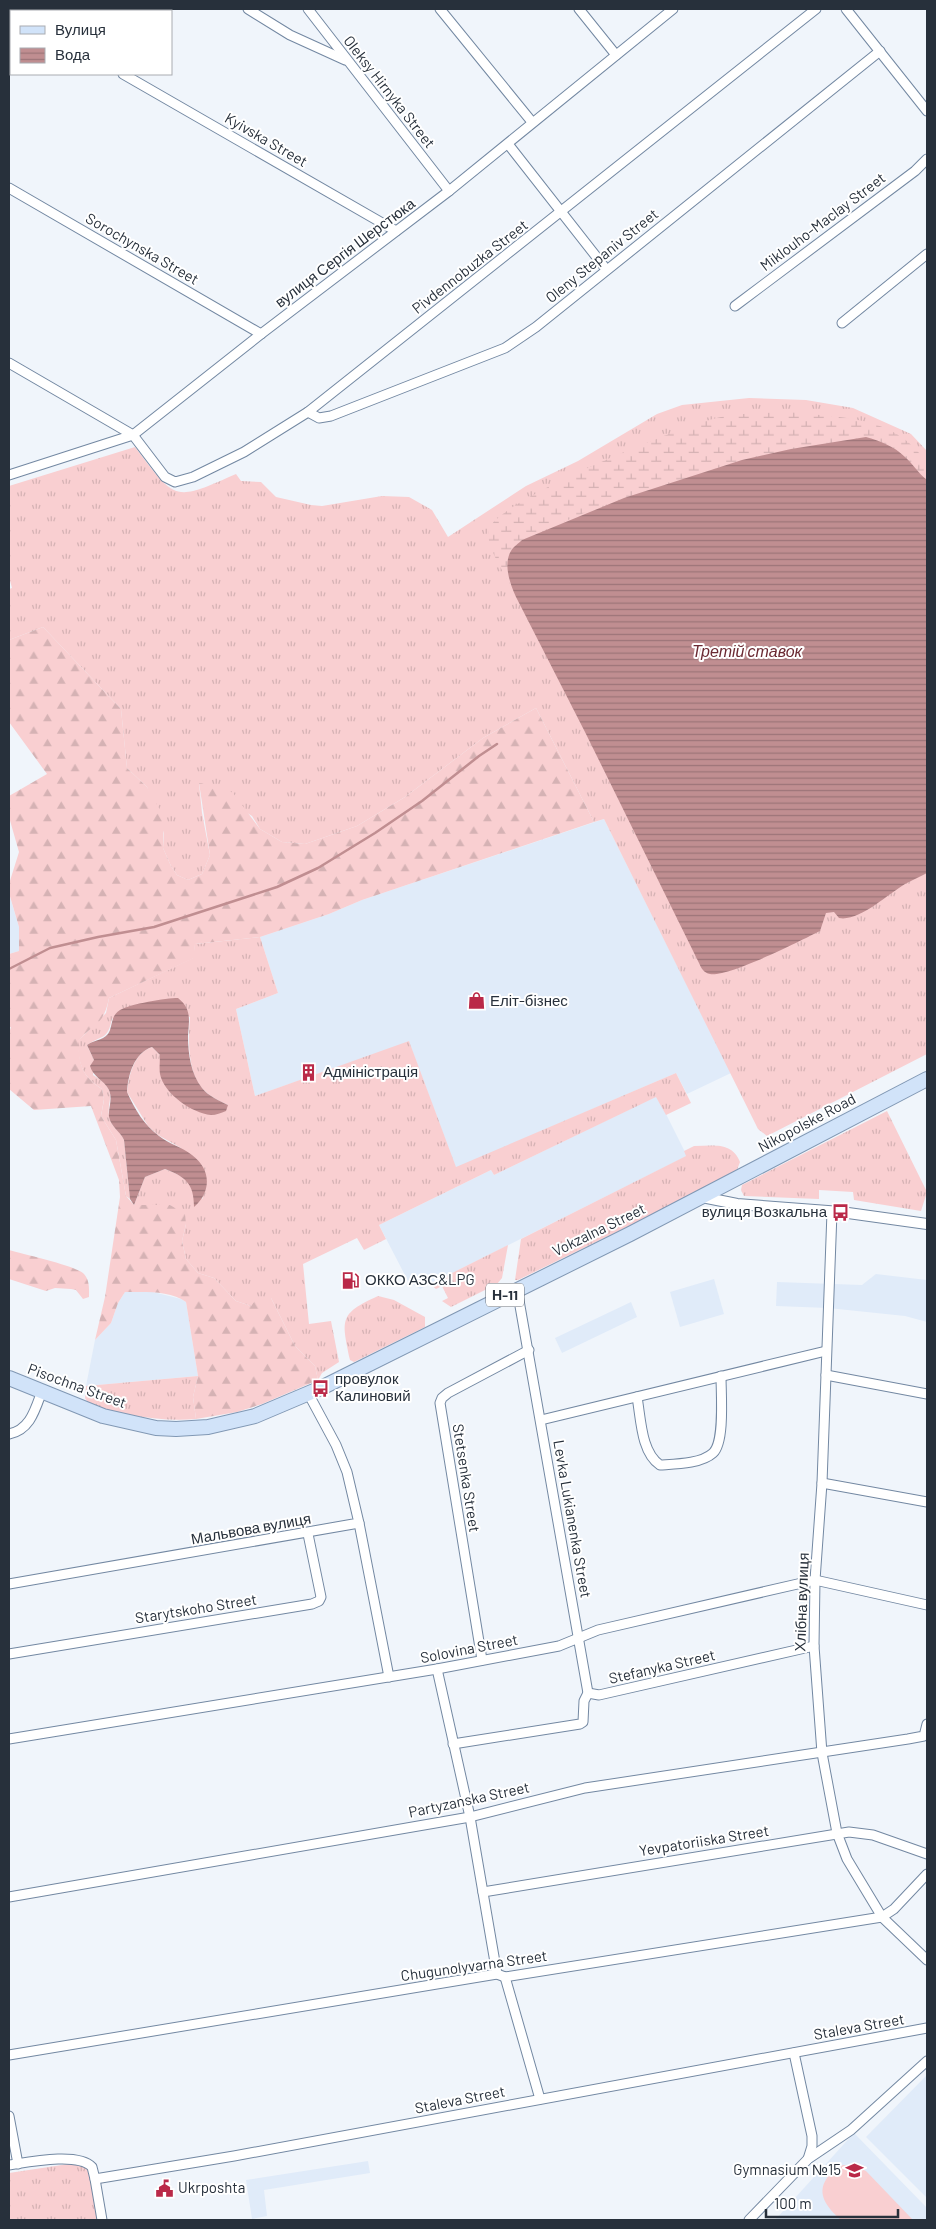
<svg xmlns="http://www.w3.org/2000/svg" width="936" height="2229" viewBox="0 0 936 2229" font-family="Barlow,sans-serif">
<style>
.built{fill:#e0ebf9}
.grass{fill:url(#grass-tufts)}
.forest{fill:url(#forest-firs)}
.wetland{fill:url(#wetland-marsh)}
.garden{fill:#f9cfd1}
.water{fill:url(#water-rules)}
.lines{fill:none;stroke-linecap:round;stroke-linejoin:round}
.stream{stroke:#c08e91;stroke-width:2.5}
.minor-casing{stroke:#7388a2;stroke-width:11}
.tertiary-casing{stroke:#7388a2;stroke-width:12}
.primary-casing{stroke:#8198b4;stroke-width:16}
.minor{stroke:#fff;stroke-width:9}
.tertiary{stroke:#fff;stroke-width:10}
.primary{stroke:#d1e3f9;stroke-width:14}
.labels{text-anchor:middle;stroke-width:4;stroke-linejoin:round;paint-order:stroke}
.shield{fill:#fff;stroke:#686e76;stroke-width:1}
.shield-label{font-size:14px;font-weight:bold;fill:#27303b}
.street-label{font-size:15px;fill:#27303b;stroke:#fff}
.poi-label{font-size:15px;fill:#27303b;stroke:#fff;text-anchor:start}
.water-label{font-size:16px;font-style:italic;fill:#6b2a33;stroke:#fff}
</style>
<defs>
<pattern id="grass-tufts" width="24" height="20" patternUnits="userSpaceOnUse" patternTransform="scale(1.25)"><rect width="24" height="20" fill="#f9cfd1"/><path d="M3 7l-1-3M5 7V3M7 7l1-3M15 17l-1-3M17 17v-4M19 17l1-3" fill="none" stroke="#d5b2b4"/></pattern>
<pattern id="forest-firs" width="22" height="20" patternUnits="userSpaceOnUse" patternTransform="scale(1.25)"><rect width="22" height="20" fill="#f9cfd1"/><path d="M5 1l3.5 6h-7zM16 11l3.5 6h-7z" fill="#d5b2b4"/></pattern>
<pattern id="wetland-marsh" width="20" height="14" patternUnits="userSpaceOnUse" patternTransform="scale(1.25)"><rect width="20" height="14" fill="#f9cfd1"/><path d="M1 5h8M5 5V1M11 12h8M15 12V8" fill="none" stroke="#d5b2b4"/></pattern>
<pattern id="water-rules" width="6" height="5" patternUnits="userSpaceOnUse" patternTransform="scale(1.25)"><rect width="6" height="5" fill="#c08e91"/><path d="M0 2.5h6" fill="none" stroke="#9c7478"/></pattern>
</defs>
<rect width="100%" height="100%" fill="#f0f5fb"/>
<g class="built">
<path d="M604,819L731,1073L687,1094L676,1073L456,1168L409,1042L255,1096L236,1009L278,993L260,937L329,914L362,900Z"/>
<path d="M9,894L19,927V951L9,954Z"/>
<path d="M657,1096L687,1156L420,1289L408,1281L379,1225L491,1170L494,1175Z"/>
<path d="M876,1274L927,1280V1322L905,1316L828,1308L776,1306L777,1282L862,1285Z"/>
<path d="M714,1279L724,1314L680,1327L670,1292Z"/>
<path d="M125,1292H153L181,1299L186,1302L198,1376L86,1386L95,1340L111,1323L118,1303Z"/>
<path d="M631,1302L637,1317L562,1353L555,1338Z"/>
<path d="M927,2075V2198L866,2137Z"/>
<path d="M854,2133L927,2208V2220H775Z"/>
<path d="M368,2161L370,2173L264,2190L267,2216L252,2219L246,2180Z"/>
</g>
<g class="grass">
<path d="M749,398L806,400L853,408L911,434L927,451V1054L767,1136L758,1129L604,819L594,822L536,708L483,738L405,797L357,826L305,844L282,842L260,829L252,816L199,783L202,813L210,855L202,874L188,880L177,875L171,866L163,848L164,833L147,787L127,768L121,709L43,627L9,640V589L12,588L9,577V486L135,447C176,501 173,502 236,474L241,481L261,482L276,497L311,505L322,506L382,496L409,497L432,510L448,537L526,486L578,461L657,414L682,405Z"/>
<path d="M260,937L278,993L236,1009L255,1096L409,1041L456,1167L676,1073L691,1103L666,1115L656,1097L494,1175L491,1170L379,1225L386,1239L364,1250L357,1238L303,1264L309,1324L331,1321L339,1362L322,1373L318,1380L315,1366L295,1346L271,1298L251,1306L236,1301L214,1278L198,1273L186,1259L182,1241L186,1224L170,1205H134L145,1177L165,1169C172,1172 181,1175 187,1181C194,1188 193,1193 203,1199L181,1148L158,1135L148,1126L127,1092C129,1075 134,1053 152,1047L160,1055L176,1098L198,1111L228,1105C220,1101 211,1097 205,1091C187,1075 188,1038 190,1017C151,1002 150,996 112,1019C107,1041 103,1034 87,1045L94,1060L93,1075C122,1092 104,1100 110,1120C113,1128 121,1132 124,1140L130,1199L126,1196L116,1140L101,1116L104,1100L102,1089C81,1075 80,1066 77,1042L106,1013L109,998L193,958L195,944Z"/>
<path d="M887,1111L927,1192L921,1211L854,1200L853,1192L819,1190V1199L744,1196L741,1190L742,1185Z"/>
<path d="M694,1146C712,1146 732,1141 740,1162L737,1170L686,1198L518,1280H515L521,1239L686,1156L684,1151Z"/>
<path d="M508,1245L502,1278L497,1284L451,1307L442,1301L448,1298L442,1286L436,1289L430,1284Z"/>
<path d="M378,1296L394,1300L425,1317V1327L354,1362L350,1360C342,1320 338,1314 378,1296Z"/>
<path d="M198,1376L193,1397L196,1419C159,1422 126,1415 90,1406L85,1398L86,1386Z"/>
<path d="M75,2163L89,2169L98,2220H9V2173Z"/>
</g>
<g class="forest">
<path d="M43,627L121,709L127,768L147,787L164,817L163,848L171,866L177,875L188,880L202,874L210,855L199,783L219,785L233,793L260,829L282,842L305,844L357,826L405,797L483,738L536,708L594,822L362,900L329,914L260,937L195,944L194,958L109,998C103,1028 93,1022 78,1042C80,1066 81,1075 102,1089L104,1099L101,1116L116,1140L126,1196L134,1205H170L185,1214L186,1224L182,1241L186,1259L198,1273L214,1278L236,1301L251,1306L258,1297L271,1298L295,1346L315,1366L318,1380L262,1404L237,1412L196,1419L193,1397L198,1376L186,1302C170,1290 144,1292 125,1292L118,1303L111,1323L95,1340L105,1297L120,1197L119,1180L91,1106L34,1110L9,1089V1033L11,1027H9V954L19,951V927L9,893V884L19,852L9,817V796L47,774L9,722V640Z"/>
<path d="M9,1250C23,1254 77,1266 84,1274C90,1281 89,1289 89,1297L83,1299L76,1290L71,1289L55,1288L46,1291L9,1279Z"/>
</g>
<path class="wetland" d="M789,412C828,417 877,415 908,442C915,448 921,455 927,462V480L919,473L904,456L742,460L593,509L522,540L508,559L510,584C503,571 484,543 489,529C499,500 671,431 706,421C731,413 762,413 789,412Z"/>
<path class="garden" d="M843,2165L857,2167L866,2171L913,2220H841C829,2209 815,2195 827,2178C831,2171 835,2168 843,2165Z"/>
<g class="water">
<path d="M866,437C880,441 894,446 905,457C913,464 918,473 927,480V873C920,877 912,880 905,884C888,894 859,922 839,918L834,912L826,913L820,931C800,941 729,977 710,974C704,973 701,968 699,963L586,734L516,597C510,584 503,564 511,551C513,547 519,543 522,540L624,498L742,460L791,449Z"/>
<path d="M178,998C192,1009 189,1020 188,1036C188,1054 191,1074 202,1088C208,1096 220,1101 228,1105L226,1111C221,1113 216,1115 211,1115C192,1113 164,1094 160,1074C159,1068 160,1061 160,1055L152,1047C134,1053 128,1075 127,1092C134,1108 144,1125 159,1136C169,1144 182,1147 192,1155C212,1170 211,1192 194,1207C194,1184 186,1177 165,1169L145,1177L134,1205L130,1199L124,1140C120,1131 111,1127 109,1117C108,1108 113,1100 109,1090C104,1080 93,1077 90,1066L94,1060L87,1045C93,1040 102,1041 108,1034C113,1027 110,1016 120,1010C130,1004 166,998 178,998Z"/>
</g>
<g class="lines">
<path class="stream" d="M9,969L50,948L98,937L154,927L277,887L318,868L375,833L422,801L479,756L497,744"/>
<defs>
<g id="minor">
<path d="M10,9L14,11"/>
<path d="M248,9L290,35L345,60"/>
<path d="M308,9L449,191"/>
<path d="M440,9L532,122"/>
<path d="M579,9L616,55"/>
<path d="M846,9L927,111"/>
<path d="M123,74L396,231"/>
<path d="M508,144L606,269"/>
<path d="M9,188L261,334"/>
<path d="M735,306L915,171L927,159"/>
<path d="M842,323L927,254"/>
<path d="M9,363L133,435L165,477L175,482L193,477L244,452L308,412L816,9"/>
<path d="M308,412L319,418L331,416L505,348L536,327L880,51"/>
<path d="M9,475L133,435L261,334L449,191L673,9"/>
<path d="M832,1212L822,1483L815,1580L814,1646L822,1753L837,1833L847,1859L882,1917L927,1960"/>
<path d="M517,1289L588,1693"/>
<path d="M826,1375L927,1394"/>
<path d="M637,1397C641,1419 641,1452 660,1465C675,1464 701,1464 713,1453C725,1442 721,1394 721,1376"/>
<path d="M541,1420L826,1351"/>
<path d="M9,1434C30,1430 35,1410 42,1391"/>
<path d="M822,1483L927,1502"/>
<path d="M359,1523L389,1677"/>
<path d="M9,1584L359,1523L347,1472L336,1445L308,1393"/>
<path d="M9,1654L312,1604L319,1601L321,1597L308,1534"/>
<path d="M482,1660L440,1403L442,1398L448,1393L529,1350"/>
<path d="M437,1669L470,1817L497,1974"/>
<path d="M9,1739L437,1669L559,1646L598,1630L815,1580L927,1605"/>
<path d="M453,1744L580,1724L583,1722L584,1701L588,1693L599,1695L814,1646"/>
<path d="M483,1892L849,1832L873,1835L927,1854"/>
<path d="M9,1897L470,1817L585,1788L908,1739L924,1736L927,1724"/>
<path d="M505,1977L540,2099"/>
<path d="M794,2053L812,2136V2146L808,2159"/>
<path d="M9,2055L497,1974L505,1977L882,1917L894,1909L927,1874"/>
<path d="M9,2116L18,2164"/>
<path d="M9,2165C29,2162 78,2152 92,2167L95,2179L234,2156L927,2028"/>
<path d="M95,2179L102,2220"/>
<path d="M749,2220L808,2159L851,2130L927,2061"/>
</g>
<path id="tertiary" d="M702,1197L737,1204L841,1212L927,1224"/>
<path id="primary" d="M9,1378L103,1416L156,1428L176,1429L208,1427L255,1416L321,1388L630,1234L927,1079"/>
</defs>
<use href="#minor" class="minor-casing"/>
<use href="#tertiary" class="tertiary-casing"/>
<use href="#primary" class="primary-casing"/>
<use href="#minor" class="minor"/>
<use href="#tertiary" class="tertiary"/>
<use href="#primary" class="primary"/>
</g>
<defs>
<symbol id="shop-bare" viewBox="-9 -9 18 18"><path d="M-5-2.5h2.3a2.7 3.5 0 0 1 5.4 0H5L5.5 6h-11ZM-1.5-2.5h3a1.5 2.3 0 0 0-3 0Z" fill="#ba2948" stroke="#fff" stroke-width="2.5" paint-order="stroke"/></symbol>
<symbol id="building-bare" viewBox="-9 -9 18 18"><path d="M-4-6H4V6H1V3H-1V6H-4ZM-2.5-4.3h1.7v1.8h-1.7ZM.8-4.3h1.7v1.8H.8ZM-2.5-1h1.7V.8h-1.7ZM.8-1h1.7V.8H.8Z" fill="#ba2948" stroke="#fff" stroke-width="2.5" paint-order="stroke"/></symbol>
<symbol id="bus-bare" viewBox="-9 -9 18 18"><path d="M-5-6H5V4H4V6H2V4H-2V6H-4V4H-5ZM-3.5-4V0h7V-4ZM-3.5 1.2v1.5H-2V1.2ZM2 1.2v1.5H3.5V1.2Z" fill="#ba2948" stroke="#fff" stroke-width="2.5" paint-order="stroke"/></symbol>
<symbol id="fuel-bare" viewBox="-9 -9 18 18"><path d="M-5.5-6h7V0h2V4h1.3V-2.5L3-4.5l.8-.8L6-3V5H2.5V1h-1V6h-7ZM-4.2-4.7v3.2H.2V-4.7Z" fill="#ba2948" stroke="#fff" stroke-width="2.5" paint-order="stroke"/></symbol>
<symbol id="school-bare" viewBox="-9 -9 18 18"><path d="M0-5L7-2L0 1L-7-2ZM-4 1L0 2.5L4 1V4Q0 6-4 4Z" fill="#ba2948" stroke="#fff" stroke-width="2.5" paint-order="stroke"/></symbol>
<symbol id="civic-bare" viewBox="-9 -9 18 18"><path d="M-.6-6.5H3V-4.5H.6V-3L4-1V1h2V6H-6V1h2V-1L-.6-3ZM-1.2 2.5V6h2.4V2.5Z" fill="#ba2948" stroke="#fff" stroke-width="2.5" paint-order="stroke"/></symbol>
</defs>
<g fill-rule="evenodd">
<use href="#shop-bare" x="464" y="988" width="25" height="25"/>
<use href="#building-bare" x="296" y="1060" width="25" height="25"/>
<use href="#bus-bare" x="828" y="1200" width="25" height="25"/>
<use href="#fuel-bare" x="338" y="1268" width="25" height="25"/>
<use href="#bus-bare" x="308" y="1376" width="25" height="25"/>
<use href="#school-bare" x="842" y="2158" width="25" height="25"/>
<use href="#civic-bare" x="152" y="2176" width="25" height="25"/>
</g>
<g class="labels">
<rect class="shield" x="486" y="1283.5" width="38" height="23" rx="4"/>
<g class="shield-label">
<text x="505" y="1300">Н-11</text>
</g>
<g class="street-label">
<text transform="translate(389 92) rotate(52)" y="5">Oleksy Hirnyka Street</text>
<text transform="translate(266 140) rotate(30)" y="5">Kyivska Street</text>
<text transform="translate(823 222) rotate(-37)" y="5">Miklouho-Maclay Street</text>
<text transform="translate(142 249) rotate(30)" y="5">Sorochynska Street</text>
<text transform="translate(345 253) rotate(-37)" y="5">вулиця Сергія Шерстюка</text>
<text transform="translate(602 256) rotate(-39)" y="5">Oleny Stepaniv Street</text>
<text transform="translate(470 267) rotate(-38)" y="5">Pivdennobuzka Street</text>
<text transform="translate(807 1123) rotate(-28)" y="5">Nikopolske Road</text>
<text transform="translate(599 1230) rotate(-26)" y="5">Vokzalna Street</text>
<text transform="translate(77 1386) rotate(20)" y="5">Pisochna Street</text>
<text transform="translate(466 1478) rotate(81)" y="5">Stetsenka Street</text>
<text transform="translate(572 1519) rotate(80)" y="5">Levka Lukianenka Street</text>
<text transform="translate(251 1529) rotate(-10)" y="5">Мальвова вулиця</text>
<text transform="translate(802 1602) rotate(-88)" y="5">Хлібна вулиця</text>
<text transform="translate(196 1609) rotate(-9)" y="5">Starytskoho Street</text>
<text transform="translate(469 1649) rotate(-11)" y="5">Solovina Street</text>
<text transform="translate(662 1667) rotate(-13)" y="5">Stefanyka Street</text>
<text transform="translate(469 1800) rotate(-12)" y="5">Partyzanska Street</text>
<text transform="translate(704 1841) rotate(-9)" y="5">Yevpatoriiska Street</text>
<text transform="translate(474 1966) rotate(-8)" y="5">Chugunolyvarna Street</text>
<text transform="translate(859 2027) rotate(-10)" y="5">Staleva Street</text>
<text transform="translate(460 2100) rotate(-11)" y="5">Staleva Street</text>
</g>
<g class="poi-label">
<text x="490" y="1006">Еліт-бізнес</text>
<text x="323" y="1077">Адміністрація</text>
<text x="827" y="1217" text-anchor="end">вулиця Возкальна</text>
<text x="365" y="1285">ОККО АЗС&amp;LPG</text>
<text x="335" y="1384">провулок<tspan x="335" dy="17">Калиновий</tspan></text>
<text x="841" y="2175" text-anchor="end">Gymnasium №15</text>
<text x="178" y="2193">Ukrposhta</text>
</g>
<g class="water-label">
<text x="747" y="657">Третій ставок</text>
</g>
</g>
<rect width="936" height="2229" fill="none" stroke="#27303b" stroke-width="20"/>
<rect x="10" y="10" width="162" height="65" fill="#ffffff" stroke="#a9acb1"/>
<rect x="20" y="26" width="25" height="8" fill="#d1e3f9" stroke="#a9acb1"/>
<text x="55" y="35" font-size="15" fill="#27303b">Вулиця</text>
<rect x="20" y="48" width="25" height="15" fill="url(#water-rules)" stroke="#a9acb1"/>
<text x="55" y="60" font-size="15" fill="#27303b">Вода</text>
<path d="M766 2209v8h132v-8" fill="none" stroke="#27303b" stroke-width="2.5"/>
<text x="774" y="2209" font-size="15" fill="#27303b" stroke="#ffffff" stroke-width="4" paint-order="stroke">100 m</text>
</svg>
